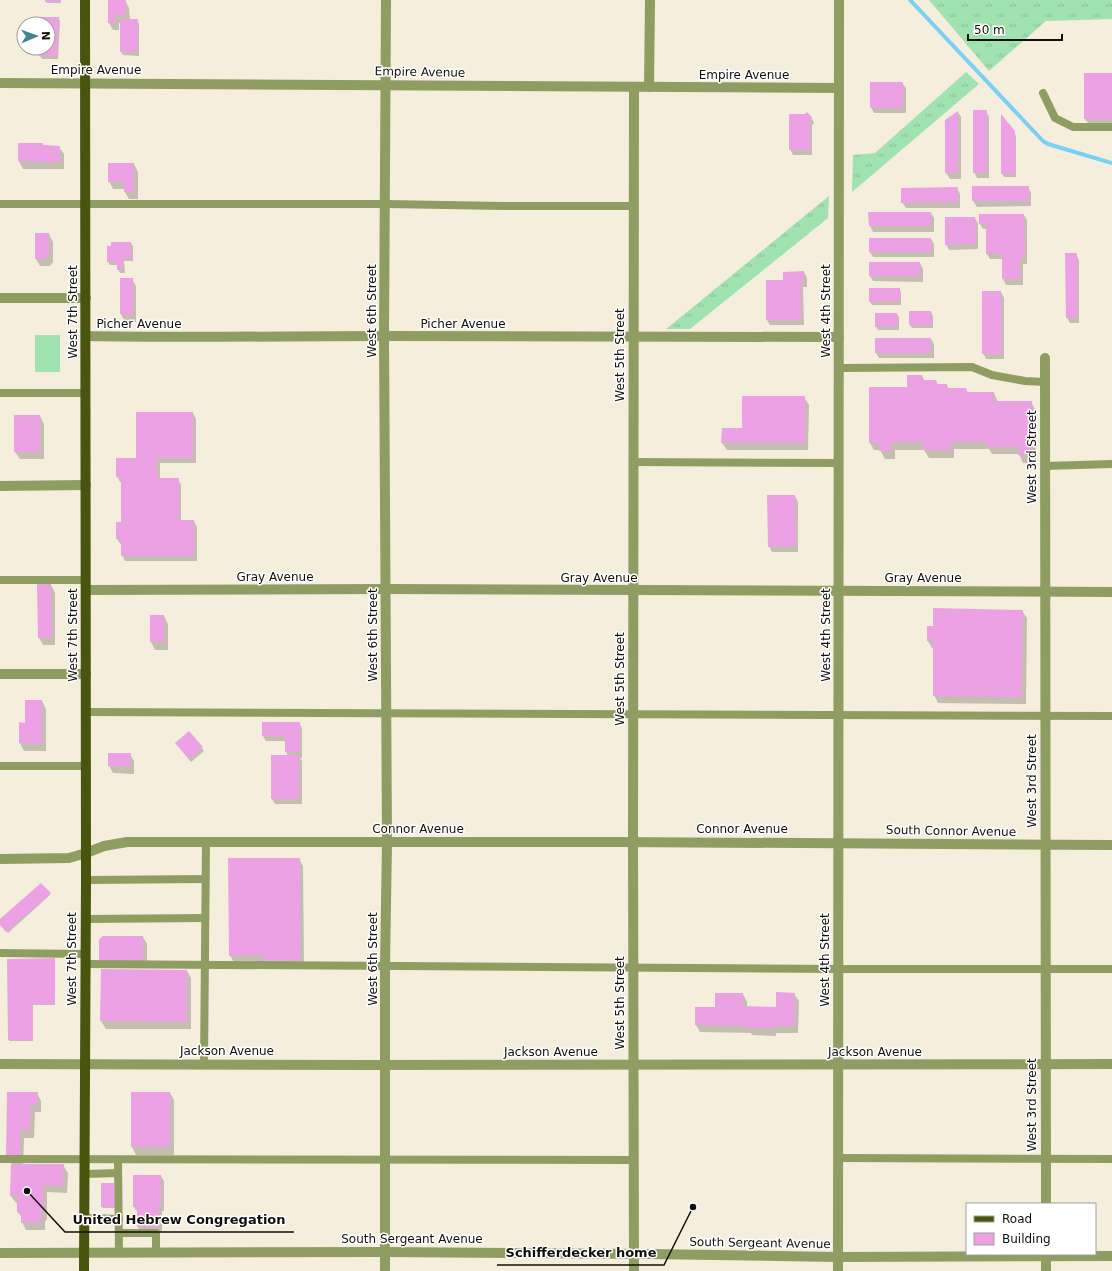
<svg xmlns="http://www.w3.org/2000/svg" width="1112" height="1271" viewBox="0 0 1112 1271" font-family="'DejaVu Sans',sans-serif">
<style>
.grass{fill:url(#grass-tufts)}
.pitch{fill:#a1e2b1}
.shadow{fill:#0003}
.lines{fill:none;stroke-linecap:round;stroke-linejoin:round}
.stream{stroke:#7bd0f5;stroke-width:4}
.building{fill:#eca1e4}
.service{stroke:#8f9d63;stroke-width:8}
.minor{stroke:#8f9d63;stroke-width:10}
.tertiary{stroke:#8f9d63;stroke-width:10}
.primary{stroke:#49550e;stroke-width:10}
.labels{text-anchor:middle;stroke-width:3;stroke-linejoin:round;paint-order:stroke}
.street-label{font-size:12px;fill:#120f0a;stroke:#fff}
.leader{fill:none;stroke:#120f0a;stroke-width:1.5}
.callout-dot{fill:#120f0a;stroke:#fff;stroke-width:1.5}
.callout-label{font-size:13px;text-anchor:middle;font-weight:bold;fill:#120f0a;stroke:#fff;stroke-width:3;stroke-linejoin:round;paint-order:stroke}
</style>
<defs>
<pattern id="grass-tufts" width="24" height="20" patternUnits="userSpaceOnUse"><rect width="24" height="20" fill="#a1e2b1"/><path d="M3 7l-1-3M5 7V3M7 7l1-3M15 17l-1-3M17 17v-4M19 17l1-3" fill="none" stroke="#8ac197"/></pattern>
</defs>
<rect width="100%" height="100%" fill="#f5eedd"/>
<g class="grass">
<path d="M929,0H1112V19L1046,21L989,71Z"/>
<path d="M966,72L979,84L852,192L853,155L875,153Z"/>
<path d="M829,196L828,218L690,329H666Z"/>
</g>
<rect class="pitch" x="35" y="335" width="25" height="37"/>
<g class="shadow">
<path d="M46,0H61V3H47Z"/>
<path d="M125,0L129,8L130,20H137L139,24V56L123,55L121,52V23H119V30H113L109,23Z"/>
<path d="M58,18L60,21L58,59H42L40,56V48H48V24H40Z"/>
<path d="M1112,74V126H1090L1085,119Z"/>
<path d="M902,83L906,88V113H874L871,107Z"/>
<path d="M986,111L989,117V178H977L974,172Z"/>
<path d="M958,112L961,117V179H950L946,173V121Z"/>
<path d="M811,117L814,123L812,125V155H793L790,149Z"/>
<path d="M1014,132L1016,136V177H1004L1002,174Z"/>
<path d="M19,144H43L44,146L59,147L64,154V169H23L19,161Z"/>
<path d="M134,164L138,172V199H129L125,192V189H113L109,181Z"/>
<path d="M973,187H1028L1031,193V206L977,207L973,201Z"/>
<path d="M957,188L960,194V208H906L902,202Z"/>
<path d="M870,213H931L934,218V232H873L870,226Z"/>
<path d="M1024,215L1027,220V264H1023V285H1006L1003,279V259H990L987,254V229H983L980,224Z"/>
<path d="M975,218L978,223V249L949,250L946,244Z"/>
<path d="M49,234L53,242V262L50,266H40L36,259Z"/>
<path d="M931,239L934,244V257H873L870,252Z"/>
<path d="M131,243L133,246V261H124L125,273H120L118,270V265H110L108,262Z"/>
<path d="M1076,254L1079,260V323H1070L1067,318Z"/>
<path d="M920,263L923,269V282L873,281L870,276Z"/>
<path d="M804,272L807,278V287H803L804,325H770L767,320Z"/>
<path d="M121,279H132L136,286V322H125L121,314Z"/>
<path d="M899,289L901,292V305H872L870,302Z"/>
<path d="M1001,292L1004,298V359H986L983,353Z"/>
<path d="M931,312L933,316V328H912L910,325Z"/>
<path d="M897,314L899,317V330H878L876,326Z"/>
<path d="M931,339L934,344V358H879L876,353Z"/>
<path d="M922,376L925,381H936L938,385H947L949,389H966L968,393H994L998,402H1031L1035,409L1036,463H1023L1019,454H992L989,449H954V458H929L924,450H895V459H885L880,450H874L870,443L908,388Z"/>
<path d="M804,397L809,405L808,450H727L722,443L743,429Z"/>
<path d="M193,413L196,419V463H160V479H178L181,485V521H194L197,527V561H125L122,555V545H121L117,539V523H122V482H120L117,476L137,459Z"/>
<path d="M40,416L44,424V459H20L15,452Z"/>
<path d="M795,496L798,502V552H772L769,546Z"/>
<path d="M51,585L55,593V645H43L39,638Z"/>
<path d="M1022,611L1027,618L1026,704L938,703L934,695V648H932L928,641L934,627Z"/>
<path d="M151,616H164L168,624V650H155L151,642Z"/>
<path d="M42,701L46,709V751H24L20,743V723L26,724Z"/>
<path d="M299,723L302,728V758H300L302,761V804H275L272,799L288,756L286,752V741H266L263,736Z"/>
<path d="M189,732L204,751L191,762L178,746Z"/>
<path d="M130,754L134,761V774L113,773L109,766Z"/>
<path d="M299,859L303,866L304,968L234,963L230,955Z"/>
<path d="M50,894V895L8,933L0,924V921Z"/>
<path d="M143,937L147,944V967H104L100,959Z"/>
<path d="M55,959V1005H33V1041H9V1040Z"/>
<path d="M102,970L187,971L191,978V1029H106L101,1021Z"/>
<path d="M743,994L747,1002V1007L777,1008L794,994L799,1001L798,1033H776V1036L752,1035L751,1033L700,1032L696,1025L716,1008Z"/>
<path d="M8,1093H37L41,1101V1112H35L34,1138H24L23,1165H63L68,1173L67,1193L47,1192V1219L45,1222V1230H26L22,1222V1218L18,1211V1203H16L11,1196L12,1164L7,1156Z"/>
<path d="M132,1093H170L174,1100V1155H136L132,1147Z"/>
<path d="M161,1176L164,1181V1211H162V1232H141L138,1227V1213L134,1207Z"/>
<path d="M114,1184L115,1208H103L102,1207Z"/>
</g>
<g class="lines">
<path class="stream" d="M910,0L1043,141L1048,144L1112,163"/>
</g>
<g class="building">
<rect x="45" y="0" width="16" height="2"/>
<path d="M108,0H126V15H115V23H108Z"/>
<path d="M39,17H59L57,56H39V48H48V24H39Z"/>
<path d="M120,19H138L137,52H120Z"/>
<rect x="1084" y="73" width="28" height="46"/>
<rect x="870" y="82" width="33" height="26"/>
<rect x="973" y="110" width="14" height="63"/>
<path d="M958,111V173H945V120Z"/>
<path d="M807,112L812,117L810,119V150H789V114H805Z"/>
<path d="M1001,114L1015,131V174H1001Z"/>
<path d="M18,143H43V145L60,146V162L18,161Z"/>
<path d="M108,163H134V192H124V182H108Z"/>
<rect x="972" y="186" width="57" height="15"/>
<path d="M958,187V202L901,203V188Z"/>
<path d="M868,212H931V226H869Z"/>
<path d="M979,214H1024L1025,258H1020V279H1002V254H986V224H979Z"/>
<path d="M945,217H975L976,244L945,245Z"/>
<path d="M35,233H49V254L46,259H35Z"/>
<path d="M869,238H931L932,252H869Z"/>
<path d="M111,242H131L132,258H123V270H117V262H107V246H111Z"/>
<path d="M1065,253H1077V318H1066Z"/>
<rect x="869" y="262" width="51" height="14"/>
<path d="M804,271V282H801V320H766V280H783V272Z"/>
<path d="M120,278H133V315L120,314Z"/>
<path d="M869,288H900V301L869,302Z"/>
<path d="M982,291H1001L1002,354H982Z"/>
<path d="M909,311H931L932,325H909Z"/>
<path d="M875,313H897L898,326L875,327Z"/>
<rect x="875" y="338" width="56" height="15"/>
<path d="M907,375H922V380H936L937,384H947V388H966L967,392H994V401H1032V455H1018V447H987V442H951V450H923L924,442H892L891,451H879V443H869V387H907Z"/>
<path d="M742,396H805V443H721L722,428H742Z"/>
<path d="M136,412H193V458H157V478H179V520H194V556H121V539H116V522H121V477H116V458H136Z"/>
<rect x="14" y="415" width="26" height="37"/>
<path d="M767,495H795L796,546L768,547Z"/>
<path d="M37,584H51L52,638H38Z"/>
<path d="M933,608L1023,610L1022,697L933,696V641H927V626H933Z"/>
<rect x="150" y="615" width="14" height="27"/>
<path d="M25,700H42V744L19,743V722L25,723Z"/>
<path d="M262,722H300V752H285V736H262Z"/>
<path d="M189,731L203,747L189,759L175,743Z"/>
<path d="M108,753H131L130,766H108Z"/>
<rect x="271" y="755" width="28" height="44"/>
<path d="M228,858H300V960L263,961V955L229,956Z"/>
<path d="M41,883L51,893L6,932L0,925V919Z"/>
<path d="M103,936H143V960H99V940Z"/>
<path d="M55,958V1004H33V1040H8L7,959Z"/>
<path d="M101,969L187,970V1022L100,1021Z"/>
<path d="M776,992L795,993V1026H772V1028H747V1026L695,1025V1007H715V993H743V1006L776,1007Z"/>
<path d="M7,1092H38L37,1105H31L30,1130H20V1156L6,1157Z"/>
<rect x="131" y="1092" width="39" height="55"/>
<path d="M11,1164H64L63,1186L44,1185L43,1211L41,1214V1223H21V1215L17,1212V1196H10Z"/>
<path d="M133,1175H161V1206H159V1227H137V1207H133Z"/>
<rect x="101" y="1183" width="13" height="24"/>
</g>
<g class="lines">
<g class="service">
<path d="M1043,93L1055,118L1073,127H1112"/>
<path d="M0,204H385L504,206H634"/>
<path d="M839,368L972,367L992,375L1025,381L1045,382"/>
<path d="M0,393H86"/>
<path d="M633,462L839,463"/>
<path d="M1045,466L1112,464"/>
<path d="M0,580H86"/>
<path d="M86,712L1112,716"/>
<path d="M0,766H86"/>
<path d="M86,880L205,879"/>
<path d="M85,919L205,918"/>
<path d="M0,953L85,954"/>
<path d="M85,964L839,969H1112"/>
<path d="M204,1064L206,842"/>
<path d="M838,1158L1112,1159"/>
<path d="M0,1159L634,1160"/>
<path d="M118,1160L119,1253"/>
<path d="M85,1174L118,1173"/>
<path d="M85,1218L119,1219"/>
<path d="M119,1233H156V1253"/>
</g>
<g class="minor">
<path d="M0,83L839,88"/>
<path d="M649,87L650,0"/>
<path d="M0,298H86"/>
<path d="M86,336C186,338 286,336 385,336C537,337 688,338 839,337"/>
<path d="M1045,358L1046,1204"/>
<path d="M0,486L86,485"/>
<path d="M86,590L386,589L1112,592"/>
<path d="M0,674H86"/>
<path d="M0,859L69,858L86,853L104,846L127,842H620L1112,845"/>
<path d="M0,1064L370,1065L1112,1064"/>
<path d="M0,1253L385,1252L649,1254L838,1257L1112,1256"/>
<path d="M385,1271V966L387,842L384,336L386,0"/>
<path d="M634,1271L633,842L634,87"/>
<path d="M1046,1271V1254"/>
</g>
<path class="tertiary" d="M838,1271L839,0"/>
<path class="primary" d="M84,1271L86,880L85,0"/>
</g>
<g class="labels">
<g class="street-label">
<text x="96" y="74">Empire Avenue</text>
<text transform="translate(420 72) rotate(1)" y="4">Empire Avenue</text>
<text x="744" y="79">Empire Avenue</text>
<text transform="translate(372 311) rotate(-90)" y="4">West 6th Street</text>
<text transform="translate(826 311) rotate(-90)" y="4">West 4th Street</text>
<text transform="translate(73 312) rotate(-90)" y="4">West 7th Street</text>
<text x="139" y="328">Picher Avenue</text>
<text x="463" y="328">Picher Avenue</text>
<text transform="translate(620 355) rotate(-90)" y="4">West 5th Street</text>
<text transform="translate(1032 457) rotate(-90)" y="4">West 3rd Street</text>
<text x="275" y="581">Gray Avenue</text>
<text x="599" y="582">Gray Avenue</text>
<text x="923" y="582">Gray Avenue</text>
<text transform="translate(73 635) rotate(-90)" y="4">West 7th Street</text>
<text transform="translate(373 635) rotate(-90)" y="4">West 6th Street</text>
<text transform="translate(826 635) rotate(-90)" y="4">West 4th Street</text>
<text transform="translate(620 679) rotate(-90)" y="4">West 5th Street</text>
<text transform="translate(1032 781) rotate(-90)" y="4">West 3rd Street</text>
<text x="418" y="833">Connor Avenue</text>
<text x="742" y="833">Connor Avenue</text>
<text transform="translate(951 831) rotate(1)" y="4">South Connor Avenue</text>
<text transform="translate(72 959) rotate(-90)" y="4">West 7th Street</text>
<text transform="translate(373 959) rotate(-90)" y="4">West 6th Street</text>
<text transform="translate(825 960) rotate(-90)" y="4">West 4th Street</text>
<text transform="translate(620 1003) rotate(-90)" y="4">West 5th Street</text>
<text x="227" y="1055">Jackson Avenue</text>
<text x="551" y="1056">Jackson Avenue</text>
<text x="875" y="1056">Jackson Avenue</text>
<text transform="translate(1032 1105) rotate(-90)" y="4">West 3rd Street</text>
<text x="412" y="1243">South Sergeant Avenue</text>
<text transform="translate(760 1243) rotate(1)" y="4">South Sergeant Avenue</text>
</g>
</g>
<path class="leader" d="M27 1191L65 1232H294M693 1207L664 1265H497"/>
<g class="callout-dot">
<circle cx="27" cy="1191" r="4"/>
<circle cx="693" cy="1207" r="4"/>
</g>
<g class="callout-label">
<text x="179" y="1224">United Hebrew Congregation</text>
<text x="581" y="1257">Schifferdecker home</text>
</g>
<rect x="966" y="1203" width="130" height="52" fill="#ffffff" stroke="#a09f9d"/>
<rect x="974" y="1216" width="20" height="6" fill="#49550e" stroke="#a09f9d"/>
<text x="1002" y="1223" font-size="12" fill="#120f0a">Road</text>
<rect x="974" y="1233" width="20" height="12" fill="#eca1e4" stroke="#a09f9d"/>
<text x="1002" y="1243" font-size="12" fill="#120f0a">Building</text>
<g transform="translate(36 36) rotate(88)"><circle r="19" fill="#ffffff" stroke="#a09f9d"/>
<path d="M0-3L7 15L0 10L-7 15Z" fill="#3f8491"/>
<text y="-6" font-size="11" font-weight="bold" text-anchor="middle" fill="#120f0a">N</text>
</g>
<path d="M968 34v6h94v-6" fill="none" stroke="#120f0a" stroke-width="2"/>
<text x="974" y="34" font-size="12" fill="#120f0a" stroke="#ffffff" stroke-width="3" paint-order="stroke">50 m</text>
</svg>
